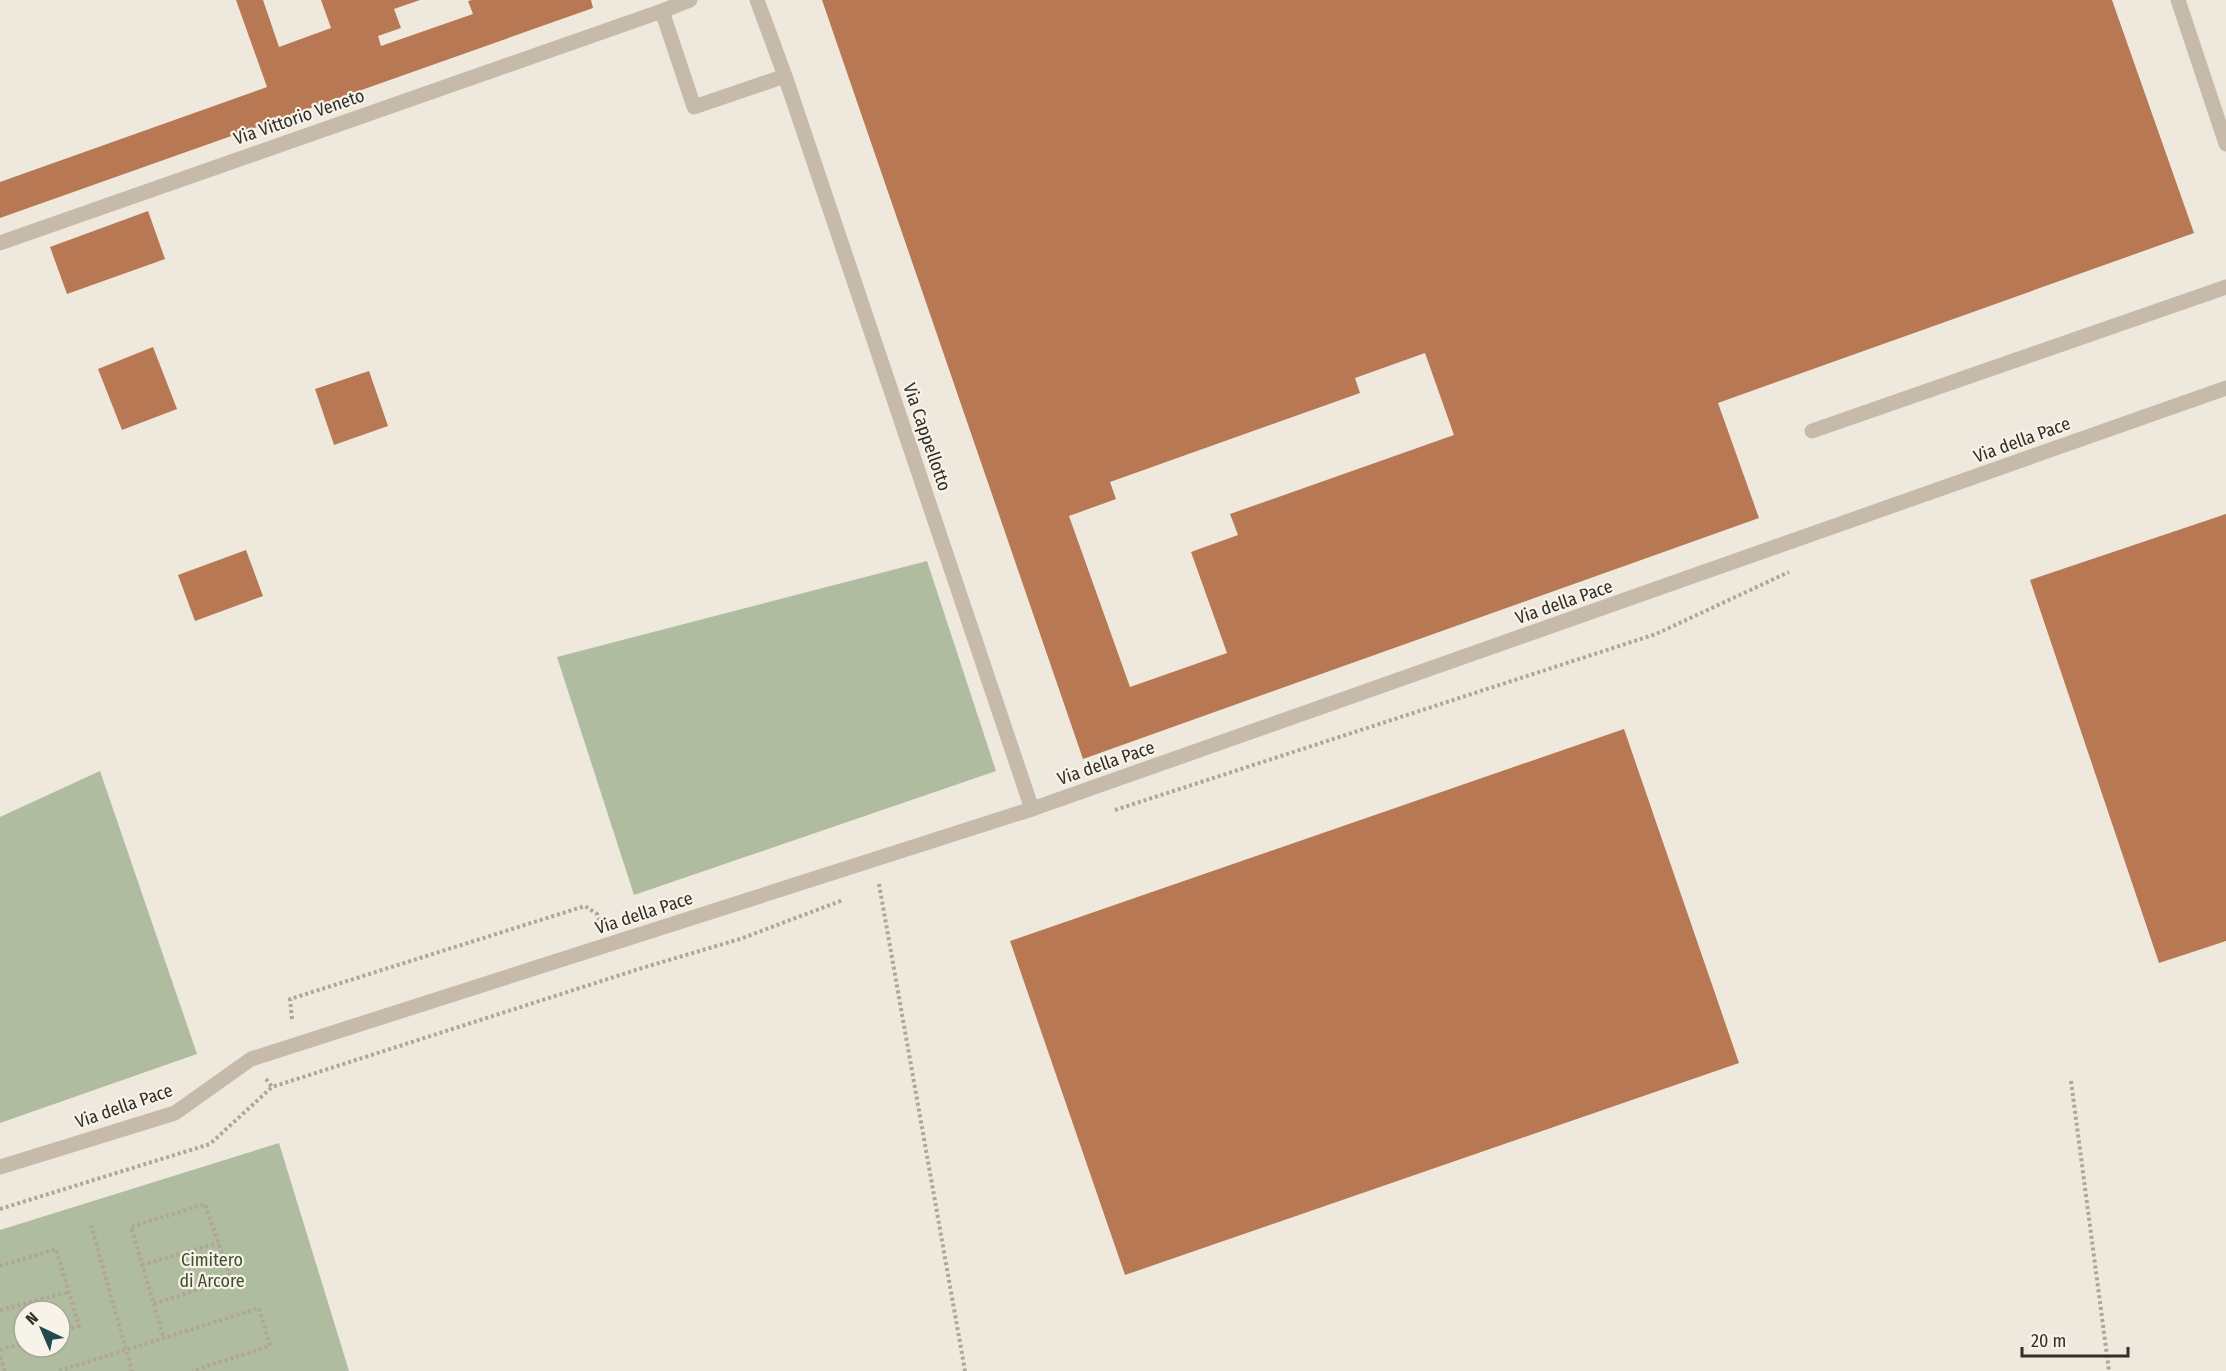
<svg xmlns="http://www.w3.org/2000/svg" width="2226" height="1371" viewBox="0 0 2226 1371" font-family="'Fira Sans Condensed',sans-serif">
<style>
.green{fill:#afbc9f;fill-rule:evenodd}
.building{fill:#b77853;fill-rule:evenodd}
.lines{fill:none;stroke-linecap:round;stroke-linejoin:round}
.path{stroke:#b1a595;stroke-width:4;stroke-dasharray:3 3;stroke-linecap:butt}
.lane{stroke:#c6bbab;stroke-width:15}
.street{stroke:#c6bbab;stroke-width:15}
.labels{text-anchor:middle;stroke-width:4.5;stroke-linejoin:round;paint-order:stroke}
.street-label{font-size:18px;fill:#342e29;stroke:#f7f3e9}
.park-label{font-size:18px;fill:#405030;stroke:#f7f3e9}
</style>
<rect width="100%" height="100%" fill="#efe9dd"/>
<g class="green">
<path d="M927,561L996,771L634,895L557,657Z"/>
<path d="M100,771L197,1054L0,1123V817Z"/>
<path d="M279,1143L349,1371H0V1230ZM24,1311H60V1347H24Z"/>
</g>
<g class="building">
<path d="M236,0H263L279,47L331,28L321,0H420L394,9L401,28L378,36L381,46L473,14L468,1L472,0H591L593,8L0,218V182L267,87Z"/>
<path d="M822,0H2112L2194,233L1718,403L1759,518L1083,759ZM1425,353L1454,435L1230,514L1238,535L1191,552L1227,653L1130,687L1069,516L1116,499L1110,482L1360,393L1355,378Z"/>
<path d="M148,211L165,259L67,294L50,247Z"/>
<path d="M153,347L177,409L122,430L98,369Z"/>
<path d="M369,371L388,426L334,445L315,389Z"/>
<path d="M2226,514V941L2159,963L2030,580Z"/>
<path d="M246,550L263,596L195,621L178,575Z"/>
<path d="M1624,729L1739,1063L1125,1275L1010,941Z"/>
</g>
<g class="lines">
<g class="path">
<path d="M1115,810L1656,634L1789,572"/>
<path d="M879,884L965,1371"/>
<path d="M292,1019L290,999L585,906L597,914L599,920"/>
<path d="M266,1079L272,1087L642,968L740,939L843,900"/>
<path d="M2071,1081L2109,1371"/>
<path d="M0,1209L210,1144L272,1087"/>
<path d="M91,1225L132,1371"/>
<path d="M142,1265L218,1243"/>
<path d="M0,1266L56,1249L79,1326L60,1332"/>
<path d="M154,1304L231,1279L205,1204L131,1227L164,1339"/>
<path d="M0,1310L69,1292"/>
<path d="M0,1350L24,1343"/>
<path d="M0,1357L5,1371"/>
<path d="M59,1371L259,1308L270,1346L192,1371"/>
</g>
<g class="lane">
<path d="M2178,0L2226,144"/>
<path d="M1812,431L2226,287"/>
</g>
<g class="street">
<path d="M690,0L662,11L694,107L785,76"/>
<path d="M757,0L785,76L1032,809"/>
<path d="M0,243L662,11"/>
<path d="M0,1167L175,1113L251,1059L1032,809L2226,388"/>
</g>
</g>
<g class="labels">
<g class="street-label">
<text transform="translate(299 117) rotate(-19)" y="6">Via Vittorio Veneto</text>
<text transform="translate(927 437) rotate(71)" y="6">Via Cappellotto</text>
<text transform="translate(2022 440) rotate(-20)" y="6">Via della Pace</text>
<text transform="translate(1564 602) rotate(-19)" y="6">Via della Pace</text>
<text transform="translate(1106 763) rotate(-19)" y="6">Via della Pace</text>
<text transform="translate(644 913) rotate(-18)" y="6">Via della Pace</text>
<text transform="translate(124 1106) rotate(-19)" y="6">Via della Pace</text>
</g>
<g class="park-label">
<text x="212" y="1266">Cimitero<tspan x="212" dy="21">di Arcore</tspan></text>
</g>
</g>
<g transform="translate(42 1329) rotate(316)"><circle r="28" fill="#f7f3e9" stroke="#a9a49c" stroke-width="1.5"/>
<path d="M0-4.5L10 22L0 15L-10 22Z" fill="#244851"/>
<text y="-9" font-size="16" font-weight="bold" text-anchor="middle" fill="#342e29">N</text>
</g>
<path d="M2022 1347v9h106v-9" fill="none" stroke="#342e29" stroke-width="3"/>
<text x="2031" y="1347" font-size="18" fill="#342e29" stroke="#f7f3e9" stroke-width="4.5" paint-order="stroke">20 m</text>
</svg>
